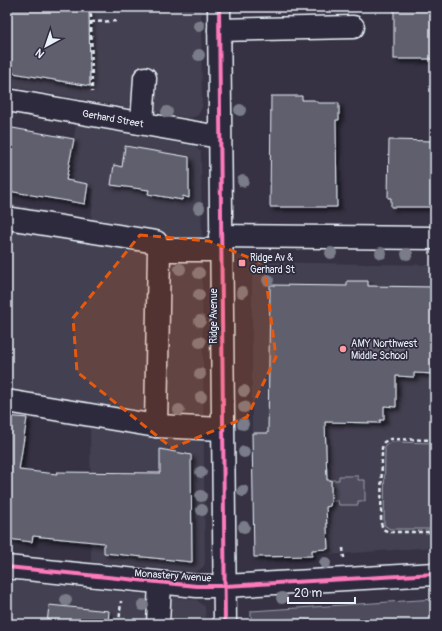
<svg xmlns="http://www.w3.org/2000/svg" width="442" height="631" viewBox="0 0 442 631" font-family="Pangolin,sans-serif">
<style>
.built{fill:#433f51}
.green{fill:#4d4b5c;stroke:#9a9eaa}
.building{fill:#605e6e;stroke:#e8f1f8;filter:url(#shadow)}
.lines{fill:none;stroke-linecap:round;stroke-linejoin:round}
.minor-casing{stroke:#e8f1f8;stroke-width:25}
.major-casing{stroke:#e8f1f8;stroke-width:25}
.path{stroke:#e8f1f8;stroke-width:2.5;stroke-dasharray:4 3;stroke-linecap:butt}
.minor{stroke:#2f2a3d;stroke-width:22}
.major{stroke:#2f2a3d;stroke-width:22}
.cycleway-casing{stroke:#2f2a3d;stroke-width:6}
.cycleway{stroke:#fd7abc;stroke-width:4}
.tree{fill:#7a7b89}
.marked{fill:#e8590c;fill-opacity:0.2;stroke:#e8590c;stroke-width:3;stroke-dasharray:8 5;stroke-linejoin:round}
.poi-dot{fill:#ff9aa2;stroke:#2f2a3d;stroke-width:1.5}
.labels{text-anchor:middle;stroke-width:3.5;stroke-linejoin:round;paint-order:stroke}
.street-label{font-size:10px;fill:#e8f1f8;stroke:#2f2a3d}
.poi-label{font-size:10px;fill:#e8f1f8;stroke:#2f2a3d;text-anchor:start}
</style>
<defs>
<filter id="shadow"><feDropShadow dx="3.5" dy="3.5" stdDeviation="2" flood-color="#0009"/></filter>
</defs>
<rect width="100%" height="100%" fill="#363244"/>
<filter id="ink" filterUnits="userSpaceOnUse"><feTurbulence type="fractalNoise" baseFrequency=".025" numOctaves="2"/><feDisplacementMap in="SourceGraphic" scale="8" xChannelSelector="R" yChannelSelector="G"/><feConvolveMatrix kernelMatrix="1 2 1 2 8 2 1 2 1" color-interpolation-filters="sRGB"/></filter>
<g filter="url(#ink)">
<g class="built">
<path d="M7,7H201L202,107L200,112L197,116L189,118L7,86Z"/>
<path d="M76,125L194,146L201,152L205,563L203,567L196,572L91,562L90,429L7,414V203L91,219L94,189L88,188V184L62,180L69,165Z"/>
<path d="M252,262L435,265V547L312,556L254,557L252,433Z"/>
<path d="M7,580L197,600L205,607L206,624H7Z"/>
</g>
<g class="green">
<path d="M391,442L435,443V529H390L384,525L385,446Z"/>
<path d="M339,476H358V480H365V501H358V505H339L338,501H331V480H339Z"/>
<path d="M435,599V624H327C307,615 283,620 262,621V624H251V611Z"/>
</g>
<g class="building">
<path d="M10,7H89L90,86L7,72V13L9,14Z"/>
<rect x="394" y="7" width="41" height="52"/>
<path d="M271,96H302V100H314L318,103H339V120H336L337,207H270Z"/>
<path d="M7,127L74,139L66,180L88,184L85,204L8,191L11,175L7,174Z"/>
<path d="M389,140L435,141V207H391V198H388Z"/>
<path d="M125,146L189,157V198L183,196L182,200L148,194L149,190L111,185L114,165L122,167Z"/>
<path d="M347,281H368V286L435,287V374L414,373V377L396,376V407L384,406V420H380V423L325,422L327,480H331V501L330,506L326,507L328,549L312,550V556L254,557L252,433H268L270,285L347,286Z"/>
<path d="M7,416L27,418L19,470L57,474V472L160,473V449L191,455L192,562L104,553V543L33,536L32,542L7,539Z"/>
<path d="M49,605L109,611L108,624H47Z"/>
</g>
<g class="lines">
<defs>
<g id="minor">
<path d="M219,30L353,27"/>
<path d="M7,100L219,137"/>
<path d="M142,123L145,78"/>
<path d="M7,218L156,242L159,250L156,426"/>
<path d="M220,236L435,238"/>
<path d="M159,250H221"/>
<path d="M7,401L156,426L222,429"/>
<path d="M7,567L197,586H224L435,574"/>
<path d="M158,624L160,583"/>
</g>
<path id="major" d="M219,7L225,624"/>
</defs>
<use href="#minor" class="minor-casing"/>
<use href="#major" class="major-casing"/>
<g class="path">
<path d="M91,7L92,92"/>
<path d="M91,22L119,21"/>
<path d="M435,440L390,439L384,442L382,448L381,523L383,529L389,532H435"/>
<path d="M343,548L344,558"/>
<path d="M263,623L301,621L324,624"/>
<path d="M119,624L121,601"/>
</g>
<use href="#minor" class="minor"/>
<use href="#major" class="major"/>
<defs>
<g id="cycleway">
<path d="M219,7L225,624"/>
<path d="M7,567L197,586H224L435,574"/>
</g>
</defs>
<use href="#cycleway" class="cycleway-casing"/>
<use href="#cycleway" class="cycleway"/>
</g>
<g class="tree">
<circle cx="199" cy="26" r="6"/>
<circle cx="199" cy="55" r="6"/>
<circle cx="240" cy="110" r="6"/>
<circle cx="167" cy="112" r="6"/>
<circle cx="243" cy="181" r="6"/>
<circle cx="199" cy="208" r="6"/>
<circle cx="331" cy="253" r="6"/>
<circle cx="381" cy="253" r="6"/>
<circle cx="407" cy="254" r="6"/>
<circle cx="180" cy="269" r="6"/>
<circle cx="199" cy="273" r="6"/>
<circle cx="268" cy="280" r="6"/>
<circle cx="242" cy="292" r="6"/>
<circle cx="199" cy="295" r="6"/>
<circle cx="200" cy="321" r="6"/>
<circle cx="200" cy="342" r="6"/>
<circle cx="200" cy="374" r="6"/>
<circle cx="244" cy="391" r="6"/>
<circle cx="201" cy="397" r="6"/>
<circle cx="244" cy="407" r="6"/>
<circle cx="179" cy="410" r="6"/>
<circle cx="243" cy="424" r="6"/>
<circle cx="244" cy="452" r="6"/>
<circle cx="201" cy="472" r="6"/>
<circle cx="243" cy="491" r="6"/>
<circle cx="201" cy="496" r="6"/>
<circle cx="202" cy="510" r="6"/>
<circle cx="244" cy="527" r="6"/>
<circle cx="325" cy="563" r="6"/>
<circle cx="282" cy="598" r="6"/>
<circle cx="66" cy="600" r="6"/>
<circle cx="143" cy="605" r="6"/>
</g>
</g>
<path class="marked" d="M140,235L209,241L264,264L276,357L247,417L172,448L77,372L73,318Z"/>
<g class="poi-dot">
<rect x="238" y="259" width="8" height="8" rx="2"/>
<circle cx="343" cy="349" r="4"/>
</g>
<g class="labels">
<g class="street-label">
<text transform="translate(113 118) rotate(10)" y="4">Gerhard Street</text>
<text transform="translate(213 316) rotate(-90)" y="4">Ridge Avenue</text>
<text transform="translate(173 575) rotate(4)" y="4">Monastery Avenue</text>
</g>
<g class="poi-label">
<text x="250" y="261">Ridge Av &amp;<tspan x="250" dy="12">Gerhard St</tspan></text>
<text x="351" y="347">AMY Northwest<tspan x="351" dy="12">Middle School</tspan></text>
</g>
</g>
<rect width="442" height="631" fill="none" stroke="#2f2a3d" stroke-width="24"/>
<rect x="12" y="12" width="418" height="607" fill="none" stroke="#e8f1f8" stroke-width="1.5" filter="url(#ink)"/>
<g transform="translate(46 46) rotate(220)" stroke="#2f2a3d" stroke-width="3" paint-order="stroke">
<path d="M0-3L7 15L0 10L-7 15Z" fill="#e8f1f8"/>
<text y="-6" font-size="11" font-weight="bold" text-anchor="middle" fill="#e8f1f8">N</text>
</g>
<path d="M288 597v6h67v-6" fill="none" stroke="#e8f1f8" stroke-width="2"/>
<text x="294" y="597" font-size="12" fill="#e8f1f8" stroke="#2f2a3d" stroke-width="3" paint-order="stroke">20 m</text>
</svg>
